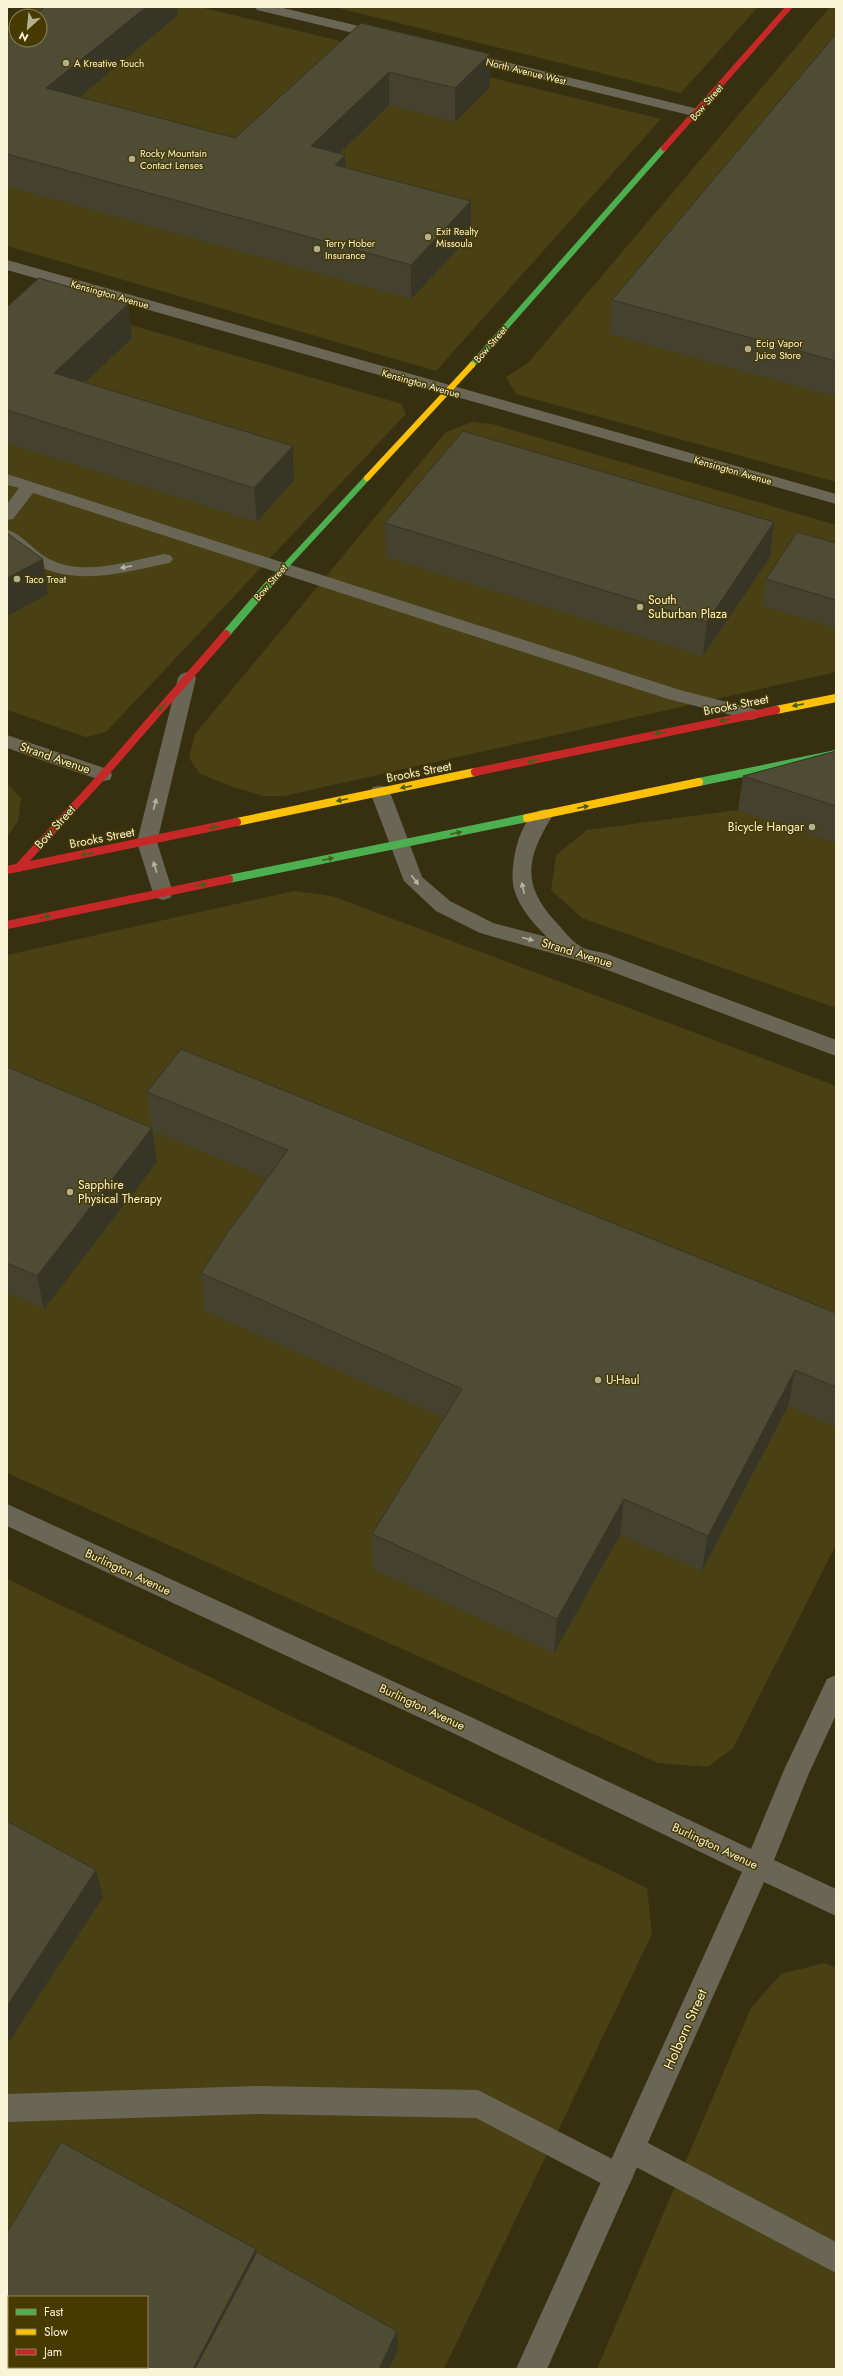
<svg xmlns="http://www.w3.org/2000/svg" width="843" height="2376" viewBox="0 0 843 2376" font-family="Jost,sans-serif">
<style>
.built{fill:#494013;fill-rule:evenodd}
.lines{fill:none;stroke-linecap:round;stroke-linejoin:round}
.lane{fill:#696655;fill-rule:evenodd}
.street{fill:#696655;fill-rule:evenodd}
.fast-far1{stroke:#4caf50;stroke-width:6}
.fast{stroke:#4caf50;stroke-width:8}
.slow-far1{stroke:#ffc107;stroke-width:6}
.slow{stroke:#ffc107;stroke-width:8}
.jam-far1{stroke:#c62828;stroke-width:6}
.jam{stroke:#c62828;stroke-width:8}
.wall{fill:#44412e}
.shaded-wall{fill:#373525}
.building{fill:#4f4c35;stroke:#373525;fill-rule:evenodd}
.oneway{fill:#b8b49d}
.oneway2{fill:#485d19}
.poi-dot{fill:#b5af92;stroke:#463a01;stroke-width:1.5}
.labels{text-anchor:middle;stroke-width:3;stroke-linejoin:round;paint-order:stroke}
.far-poi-label{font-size:10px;fill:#f9f3d8;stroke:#463a01;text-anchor:start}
.far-street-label{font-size:10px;fill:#f9f3d8;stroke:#463a01}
.poi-label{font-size:12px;fill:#f9f3d8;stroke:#463a01;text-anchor:start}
.street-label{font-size:12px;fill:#f9f3d8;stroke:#463a01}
.near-street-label{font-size:14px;fill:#f9f3d8;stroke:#463a01}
</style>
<rect width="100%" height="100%" fill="#373010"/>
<g class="built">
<path d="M36,7H200L661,119L436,371L7,246V29L16,23V40H40V16H25Z"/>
<path d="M334,7H758L681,93Z"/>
<path d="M830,7H836V482L516,394L506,377L528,363Z"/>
<path d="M42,299L402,404L406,414L106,732L86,737L7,710V331Z"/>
<path d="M471,422L492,424L836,525V672L284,796H263L233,787L200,774L189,758L195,734L445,433Z"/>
<path d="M7,783L21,798L18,821L7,837Z"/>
<path d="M836,784V1008L582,918L551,890L556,855L587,830L738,810Z"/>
<path d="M294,891L332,896L836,1086V1545L733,1748L708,1767L658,1763L7,1473V955Z"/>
<path d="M7,1579L647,1888L652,1934L444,2369H7ZM9,2297H147V2367H9Z"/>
<path d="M825,1963L836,1968V2369H597L751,2008L781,1974Z"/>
</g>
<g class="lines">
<g class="lane">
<path d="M7,474L680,690L758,710L760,714L758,718L751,720L668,699L33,493L13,519L7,520V504L19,488L7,485Z"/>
<path d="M7,530C21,533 35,552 49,559C84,577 129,561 164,554L170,555L173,559L170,563L164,564C104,577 56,590 7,544Z"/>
<path d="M258,2086L478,2090L628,2167L633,2177L628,2187L618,2192L476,2118L258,2114L7,2122V2094Z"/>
<path d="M631,2134L836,2242V2273L621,2159L616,2149L621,2139Z"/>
</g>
<g class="street">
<path d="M255,7H279L388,33L390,36L383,40L257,10Z"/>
<path d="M461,51L702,110L704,113L697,117L456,58L454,55L456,52Z"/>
<path d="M7,260L836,494V504L7,270Z"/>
<path d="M187,672L193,674L196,678L157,842L173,893L170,898L163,900L156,898L153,893L137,842L178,678L181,674Z"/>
<path d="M7,735L110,770L112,775L110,780L103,781L7,748Z"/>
<path d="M380,786L387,787L390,792L422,877L450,901L493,923L547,937C534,924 519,908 514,889C508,869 521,802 550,810L553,815C528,855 520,882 554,920C562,928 571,941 580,946C587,951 599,951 607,954L836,1040V1056L594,965L480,933L436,911L404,881L370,792L373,787Z"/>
<path d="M7,1504L471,1717L751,1849L784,1770L827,1679L836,1675V1715L809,1773L774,1860L836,1889V1916L764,1882L547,2369H516L742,1872L453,1733L7,1526Z"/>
</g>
<g class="fast-far1">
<path d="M472,365L664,148"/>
<path d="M268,585L367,478"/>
</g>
<g class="fast">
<path d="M226,634L269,584"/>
<path d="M699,782L836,754"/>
<path d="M229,879L527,818"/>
</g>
<path class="slow-far1" d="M367,478L472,365"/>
<g class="slow">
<path d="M776,710L836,698"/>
<path d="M527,818L699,782"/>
<path d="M237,822L475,772"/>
</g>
<path class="jam-far1" d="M664,148L789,7"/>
<g class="jam">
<path d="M475,772L776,710"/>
<path d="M18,868L103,775L226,634"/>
<path d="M7,870L237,822"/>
<path d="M7,925L229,879"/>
</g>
</g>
<g class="wall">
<path d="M45,7H177L178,15L79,97L235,138L361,23L490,87L455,122L389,105L339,154L345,168L471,235L411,299L7,186V36Z"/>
<path d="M836,34V397L610,334L612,300Z"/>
<path d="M7,307L132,338L85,382L294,480L257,522L7,443Z"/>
<path d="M774,522L770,557L703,656L386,557L385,523Z"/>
<path d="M836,543V628L763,606L766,579Z"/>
<path d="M836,751V843L738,810L743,776Z"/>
<path d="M7,1067L152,1128L147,1092L836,1313V1427L788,1406L702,1571L620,1535L554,1653L373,1569L372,1534L444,1418L205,1311L201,1273L267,1178L153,1131L157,1162L44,1309L7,1292Z"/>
</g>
<g class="shaded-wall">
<path d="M146,7H177L178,15L50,122L46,88Z"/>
<path d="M490,54V87L455,122V88Z"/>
<path d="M389,72V105L312,180L311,146Z"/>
<path d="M345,155L346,189L335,165Z"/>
<path d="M471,201V235L411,299V265Z"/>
<path d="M128,304L132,338L58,408L54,373Z"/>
<path d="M293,446L294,480L257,522L254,488Z"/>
<path d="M774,522L770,557L703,656L707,622Z"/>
<path d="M43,559L48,594L7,616V578Z"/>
<path d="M152,1128L157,1162L44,1309L37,1276Z"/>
<path d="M795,1370L788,1406L702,1571L708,1536Z"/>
<path d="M624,1499L620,1535L554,1653L557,1619Z"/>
<path d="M96,1870L103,1897L9,2042L7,2037V2006Z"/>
<path d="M256,2249L261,2273L210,2369H193Z"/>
<path d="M397,2331L398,2350L389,2369H379Z"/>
</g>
<g class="building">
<path d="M45,7H146L46,88L235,138L361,23L490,54L455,88L389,72L311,146L345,155L335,165L471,201L411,265L7,154V36L16,29V40H40V16H33Z"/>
<path d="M836,34V361L612,300Z"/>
<path d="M39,278L128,304L54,373L293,446L254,488L7,410V307Z"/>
<path d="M463,431L774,522L707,622L385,523Z"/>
<path d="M797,532L836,543V600L766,579Z"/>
<path d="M7,533L43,559L7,578Z"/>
<path d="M836,751V806L743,776Z"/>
<path d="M181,1049L836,1313V1387L795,1370L708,1536L624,1499L557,1619L372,1534L462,1389L201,1273L227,1233L288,1150L147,1092Z"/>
<path d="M7,1067L152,1128L37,1276L7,1263Z"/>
<path d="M7,1821L96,1870L7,2006Z"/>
<path d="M61,2142L256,2249L193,2369H7V2233ZM9,2297H147V2367H9Z"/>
<path d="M257,2252L397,2331L379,2369H195Z"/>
</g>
<defs><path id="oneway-solid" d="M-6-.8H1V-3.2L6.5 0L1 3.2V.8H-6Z"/></defs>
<g class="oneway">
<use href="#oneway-solid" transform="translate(126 567) rotate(169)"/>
<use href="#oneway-solid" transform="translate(155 804) rotate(-75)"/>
<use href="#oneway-solid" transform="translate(155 867) rotate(-107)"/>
<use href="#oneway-solid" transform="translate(415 880) rotate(53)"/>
<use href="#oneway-solid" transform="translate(523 888) rotate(-103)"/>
<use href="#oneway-solid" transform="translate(528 939) rotate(15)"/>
</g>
<g class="oneway2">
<use href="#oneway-solid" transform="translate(798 705) rotate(169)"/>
<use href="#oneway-solid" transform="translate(162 707) rotate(131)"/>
<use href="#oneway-solid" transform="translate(725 720) rotate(168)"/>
<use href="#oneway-solid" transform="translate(660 733) rotate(168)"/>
<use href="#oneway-solid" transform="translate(533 761) rotate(168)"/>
<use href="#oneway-solid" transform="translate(406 787) rotate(169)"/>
<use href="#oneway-solid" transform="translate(342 800) rotate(168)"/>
<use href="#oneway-solid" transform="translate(583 807) rotate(-12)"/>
<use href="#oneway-solid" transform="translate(215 827) rotate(168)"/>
<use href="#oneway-solid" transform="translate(456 833) rotate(-12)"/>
<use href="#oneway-solid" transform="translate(87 854) rotate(169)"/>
<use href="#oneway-solid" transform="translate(328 859) rotate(-12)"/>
<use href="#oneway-solid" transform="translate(201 885) rotate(-11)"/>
<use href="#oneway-solid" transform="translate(45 917) rotate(-12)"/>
</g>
<g class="poi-dot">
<circle cx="66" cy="63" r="4"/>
<circle cx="132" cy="159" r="4"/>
<circle cx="428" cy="237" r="4"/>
<circle cx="317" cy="249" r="4"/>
<circle cx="748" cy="349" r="4"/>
<circle cx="17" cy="579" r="4"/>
<circle cx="640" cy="607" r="4"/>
<circle cx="812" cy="827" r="4"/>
<circle cx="70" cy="1192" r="4"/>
<circle cx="598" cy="1380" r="4"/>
</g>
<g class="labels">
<g class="far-poi-label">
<text x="74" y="67">A Kreative Touch</text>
<text x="140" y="157">Rocky Mountain<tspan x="140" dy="12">Contact Lenses</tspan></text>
<text x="436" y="235">Exit Realty<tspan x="436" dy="12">Missoula</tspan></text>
<text x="325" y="247">Terry Hober<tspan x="325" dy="12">Insurance</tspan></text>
<text x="756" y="347">Ecig Vapor<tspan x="756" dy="12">Juice Store</tspan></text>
<text x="25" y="583">Taco Treat</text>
</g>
<g class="far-street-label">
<text transform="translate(526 71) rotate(14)" y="4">North Avenue West</text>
<text transform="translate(706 102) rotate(-49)" y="4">Bow Street</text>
<text transform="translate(110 294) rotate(16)" y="4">Kensington Avenue</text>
<text transform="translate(490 344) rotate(-49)" y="4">Bow Street</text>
<text transform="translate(421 383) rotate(16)" y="4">Kensington Avenue</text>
<text transform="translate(733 470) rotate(16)" y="4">Kensington Avenue</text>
<text transform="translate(270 582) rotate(-49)" y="4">Bow Street</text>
</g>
<g class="poi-label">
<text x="648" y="604">South<tspan x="648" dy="14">Suburban Plaza</tspan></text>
<text x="804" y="831" text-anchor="end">Bicycle Hangar</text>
<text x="78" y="1189">Sapphire<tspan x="78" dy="14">Physical Therapy</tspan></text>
<text x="606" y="1384">U-Haul</text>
</g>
<g class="street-label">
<text transform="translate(736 705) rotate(-11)" y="4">Brooks Street</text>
<text transform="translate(55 758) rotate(19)" y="4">Strand Avenue</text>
<text transform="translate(419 772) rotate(-11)" y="4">Brooks Street</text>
<text transform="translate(55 827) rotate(-48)" y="4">Bow Street</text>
<text transform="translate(102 838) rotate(-11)" y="4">Brooks Street</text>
<text transform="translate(577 953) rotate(17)" y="4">Strand Avenue</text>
<text transform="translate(128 1572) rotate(25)" y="4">Burlington Avenue</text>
<text transform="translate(422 1707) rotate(25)" y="4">Burlington Avenue</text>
<text transform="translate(715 1846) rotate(25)" y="4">Burlington Avenue</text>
</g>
<g class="near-street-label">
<text transform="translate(685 2029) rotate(-66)" y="5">Holborn Street</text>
</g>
</g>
<rect width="843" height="2376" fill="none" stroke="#f9f3d8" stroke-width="16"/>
<rect x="8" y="2296" width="140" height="72" fill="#463a01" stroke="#8e8457"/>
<rect x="16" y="2309" width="20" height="6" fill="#4caf50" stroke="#8e8457"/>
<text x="44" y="2316" font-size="12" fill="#f9f3d8">Fast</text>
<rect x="16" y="2329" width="20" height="6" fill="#ffc107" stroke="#8e8457"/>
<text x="44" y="2336" font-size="12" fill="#f9f3d8">Slow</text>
<rect x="16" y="2349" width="20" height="6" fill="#c62828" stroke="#8e8457"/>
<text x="44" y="2356" font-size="12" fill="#f9f3d8">Jam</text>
<g transform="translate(28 28) rotate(207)"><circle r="19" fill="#463a01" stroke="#8e8457"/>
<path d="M0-3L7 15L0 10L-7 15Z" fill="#b5af92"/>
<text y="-6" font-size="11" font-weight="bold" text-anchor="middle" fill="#f9f3d8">N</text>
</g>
</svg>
